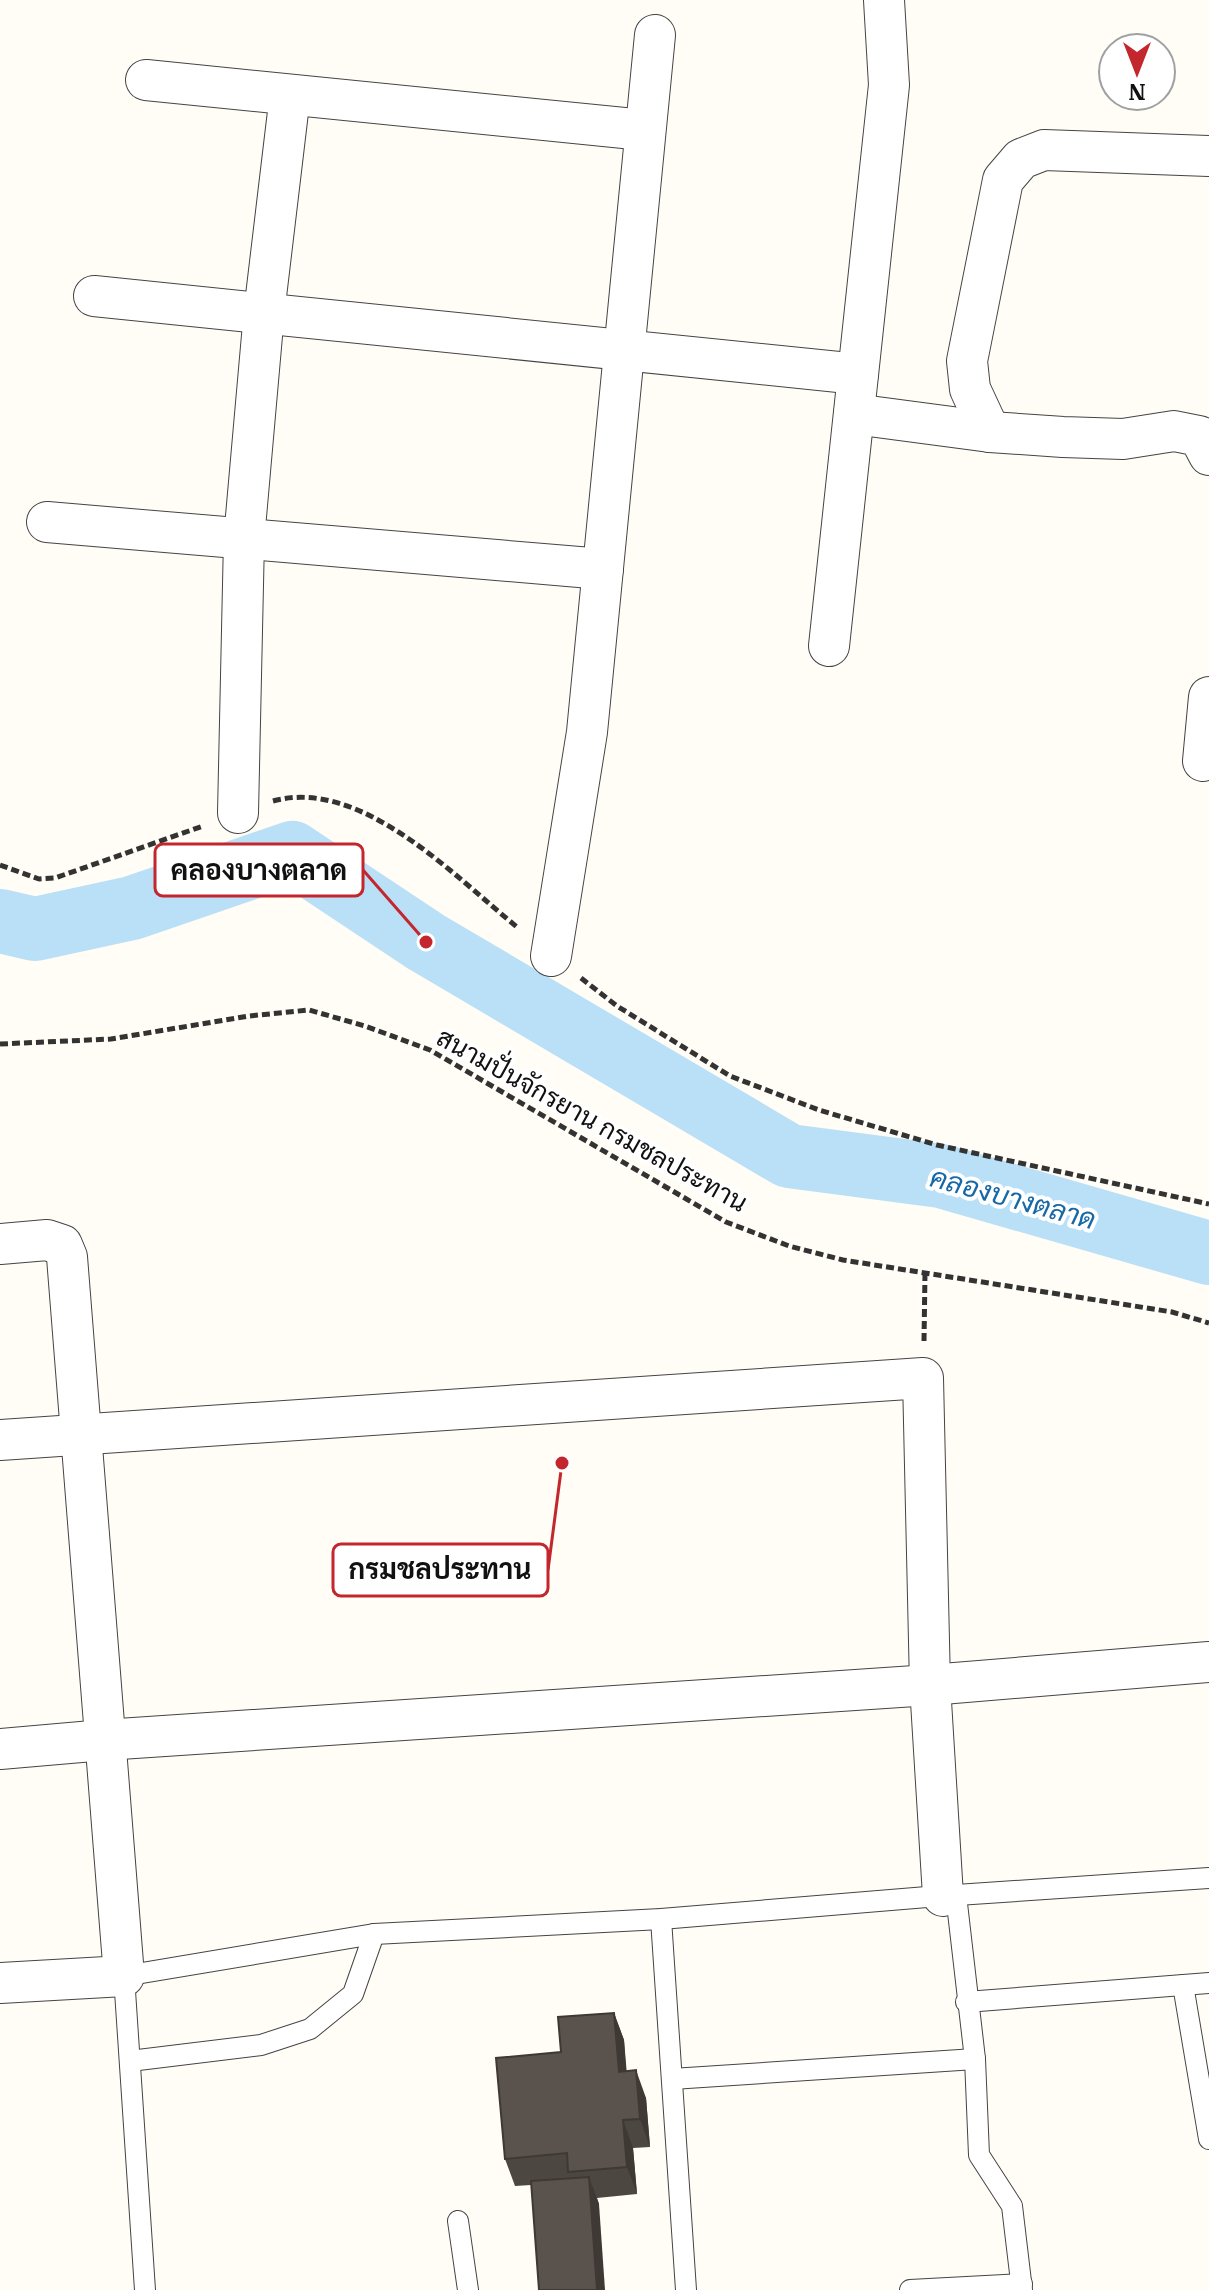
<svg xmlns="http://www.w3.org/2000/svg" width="1209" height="2290" viewBox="0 0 1209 2290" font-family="'IBM Plex Serif',Sarabun,serif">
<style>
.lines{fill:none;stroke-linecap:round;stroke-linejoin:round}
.river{stroke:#b9e0f7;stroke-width:64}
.service-casing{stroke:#444;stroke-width:22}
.minor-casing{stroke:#444;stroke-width:42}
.path{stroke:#333;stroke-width:5;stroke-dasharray:8 4;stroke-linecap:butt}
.service{stroke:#fff;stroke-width:20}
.minor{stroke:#fff;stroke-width:40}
.wall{fill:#4d4742}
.shaded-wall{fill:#3f3936}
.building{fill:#5a524d;stroke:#3f3936;stroke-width:2}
.labels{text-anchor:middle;stroke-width:8;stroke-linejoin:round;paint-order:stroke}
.street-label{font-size:26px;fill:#111;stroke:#fff}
.water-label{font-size:28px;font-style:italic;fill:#1768a6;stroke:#fff}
.leader{fill:none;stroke:#c4262e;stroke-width:3}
.callout-dot{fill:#c4262e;stroke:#fff;stroke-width:3}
.callout{fill:#fff;stroke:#c4262e;stroke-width:3}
.callout-label{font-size:28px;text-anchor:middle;font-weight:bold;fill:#111}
</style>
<rect width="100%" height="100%" fill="#fffdf5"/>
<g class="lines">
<path class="river" d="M0,921L35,929L132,908L292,853L426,942L789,1156L941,1176L1209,1253"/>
<defs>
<g id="service">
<path d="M956,1895L975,2059L979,2155L1012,2206L1022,2290"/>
<path d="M661,1919L686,2290"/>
<path d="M1183,1985L1209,2139"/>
<path d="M966,2002L1209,1983"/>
<path d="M130,2061L261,2045L310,2029L353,1994L374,1934"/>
<path d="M672,2079L975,2059"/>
<path d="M458,2221L468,2290"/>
<path d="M145,2290L124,1976L374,1934L661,1919L927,1897L1209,1878"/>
<path d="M910,2290L1022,2284"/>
</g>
<g id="minor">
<path d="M146,80L644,130"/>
<path d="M94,296L858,374"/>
<path d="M854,414L990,432L1063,437L1123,439L1174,431L1199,436L1209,455"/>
<path d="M990,432L970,389L967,361L1003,180L1021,159L1044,150L1209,156"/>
<path d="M47,522L603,569"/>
<path d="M829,646L889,85L884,0"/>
<path d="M1203,761L1209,697"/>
<path d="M238,813L244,539L264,313L290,95"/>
<path d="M551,956L587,732L655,35"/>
<path d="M0,1244L47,1240L62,1245L67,1257L124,1976L0,1983"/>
<path d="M0,1440L923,1378L930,1685L943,1896"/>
<path d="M0,1749L104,1740L930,1685L1209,1662"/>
</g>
</defs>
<use href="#service" class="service-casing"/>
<use href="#minor" class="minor-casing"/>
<g class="path">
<path d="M273,801C361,777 454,876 517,927"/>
<path d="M0,865L39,879L55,878L203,826"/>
<path d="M581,978L617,1006L730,1076L819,1110L937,1145L1209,1204"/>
<path d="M0,1044L111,1039L249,1016L309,1010L365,1026L430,1050L726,1222L789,1246L843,1260L1172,1312L1209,1323"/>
<path d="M924,1341L925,1273"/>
</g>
<use href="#service" class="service"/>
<use href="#minor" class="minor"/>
</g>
<path class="wall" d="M614,2013L624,2040L626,2071L646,2098L650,2147L633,2148L637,2194L597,2198L599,2204L531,2185L515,2186L505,2159L561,2052Z"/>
<g class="shaded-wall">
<path d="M614,2013L624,2040L629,2099L619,2072Z"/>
<path d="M636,2070L646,2098L650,2147L640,2119Z"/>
<path d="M623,2120L633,2148L637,2194L627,2167Z"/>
<path d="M589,2177L599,2204L605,2290H597Z"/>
</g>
<g class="building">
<path d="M614,2013L619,2072L636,2070L640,2119L623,2120L627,2167L568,2172L567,2153L505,2159L496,2058L561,2052L558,2017Z"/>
<path d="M589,2177L597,2290H539L531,2181Z"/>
</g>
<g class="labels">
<g class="street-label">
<text transform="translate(592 1120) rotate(29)" y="9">สนามปั่นจักรยาน กรมชลประทาน</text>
</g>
<g class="water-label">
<text transform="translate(1013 1198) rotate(15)" y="10">คลองบางตลาด</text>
</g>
</g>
<path class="leader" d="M426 942L363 870M562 1463L548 1570"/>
<g class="callout-dot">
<circle cx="426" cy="942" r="8"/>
<circle cx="562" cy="1463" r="8"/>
</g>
<g class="callout">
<rect x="155" y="844" width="208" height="52" rx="8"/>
<rect x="333" y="1544" width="215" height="52" rx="8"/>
</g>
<g class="callout-label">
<text x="259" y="880">คลองบางตลาด</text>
<text x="440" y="1579">กรมชลประทาน</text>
</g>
<g transform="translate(1137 72) rotate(180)"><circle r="38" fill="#ffffff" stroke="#a0a0a0" stroke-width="2"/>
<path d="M0-6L14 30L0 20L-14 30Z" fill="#c4262e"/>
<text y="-12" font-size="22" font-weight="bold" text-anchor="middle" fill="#111111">N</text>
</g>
</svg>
